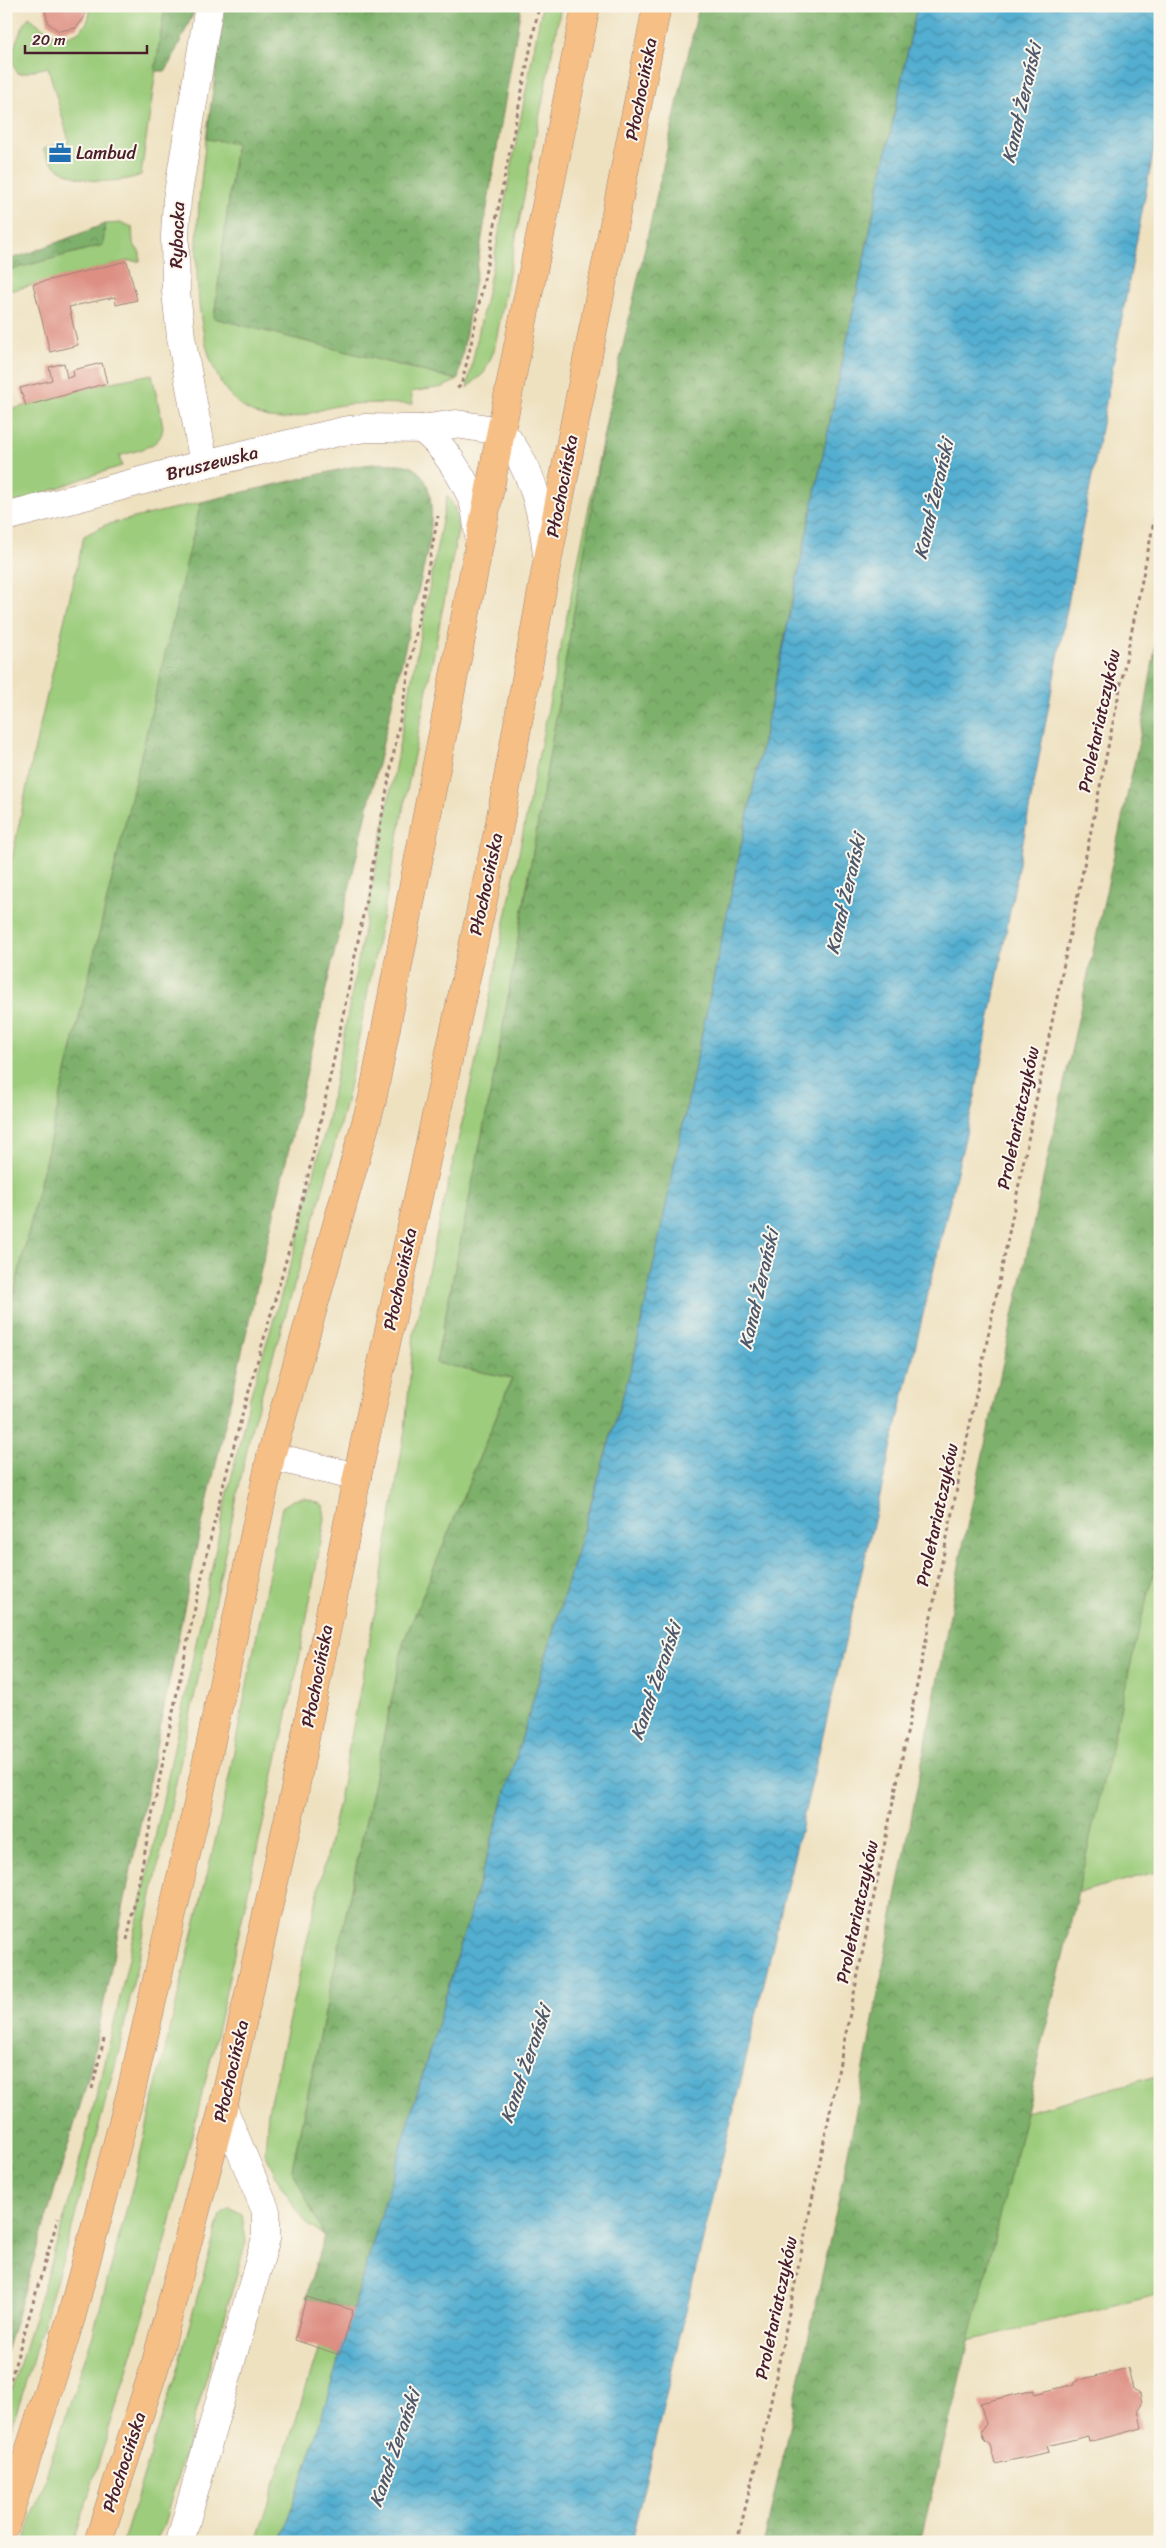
<svg xmlns="http://www.w3.org/2000/svg" width="1166" height="2548" viewBox="0 0 1166 2548" font-family="Sriracha,sans-serif">
<style>
.green{fill:#9ccc7b;stroke:#737653}
.forest{fill:url(#forest-crowns);stroke:#64684b}
.water{fill:url(#water-waves);stroke:#4e667e}
.building{fill:#de8f83}
.lines{fill:none;stroke-linecap:round;stroke-linejoin:round}
.minor-casing{stroke:#9c8076;stroke-width:29}
.major-casing{stroke:#9c8076;stroke-width:29}
.path{stroke:#9c8076;stroke-width:3;stroke-dasharray:4 4;stroke-linecap:butt}
.minor{stroke:#fff;stroke-width:28}
.major{stroke:#f5bf86;stroke-width:28}
.labels{text-anchor:middle;stroke-width:4;stroke-linejoin:round;paint-order:stroke}
.street-label{font-size:18px;fill:#4a1f2b;stroke:#fbf7ec}
.poi-label{font-size:18px;fill:#4a1f2b;stroke:#fbf7ec;text-anchor:start}
.water-label{font-size:19px;font-style:italic;fill:#4d586d;stroke:#fbf7ec}
</style>
<defs>
<pattern id="forest-crowns" width="20" height="18" patternUnits="userSpaceOnUse" patternTransform="scale(1.25)"><rect width="20" height="18" fill="#7db06b"/><path d="M2 6a3 3 0 1 1 6 0M12 15a3 3 0 1 1 6 0" fill="none" stroke="#688f58"/></pattern>
<pattern id="water-waves" width="16" height="10" patternUnits="userSpaceOnUse" patternTransform="scale(1.25)"><rect width="16" height="10" fill="#52aed0"/><path d="M0 5q4-4 8 0t8 0" fill="none" stroke="#468da9"/></pattern>
</defs>
<rect width="100%" height="100%" fill="#fbf7ec"/>
<filter id="ink" filterUnits="userSpaceOnUse"><feTurbulence type="fractalNoise" baseFrequency=".02" numOctaves="2"/><feDisplacementMap in="SourceGraphic" scale="10" xChannelSelector="R" yChannelSelector="G"/><feConvolveMatrix kernelMatrix="1 2 1 2 8 2 1 2 1" color-interpolation-filters="sRGB"/></filter>
<filter id="wash" filterUnits="userSpaceOnUse"><feTurbulence type="fractalNoise" baseFrequency=".0096" numOctaves="4" result="noise"/><feDisplacementMap in="SourceGraphic" scale="20" xChannelSelector="R" yChannelSelector="G"/><feGaussianBlur stdDeviation="1.12" result="paint"/><feColorMatrix in="noise" values="0 0 0 0 0 0 0 0 0 0 0 0 0 0 0 0 0 1.4 0 .05"/><feComposite in="paint" operator="in"/></filter>
<g filter="url(#wash)">
<rect width="100%" height="100%" fill="#eee1c0"/>
<g class="green">
<path d="M89,6H165L141,175C111,187 56,183 43,149L69,141L48,67L19,74C4,61 20,30 29,17C37,23 50,35 60,36C77,38 93,23 89,6Z"/>
<path d="M542,6H561L494,351L484,373L467,388L495,254Z"/>
<path d="M206,139L236,142L214,318L458,380L443,387L411,392L413,404C389,404 365,402 341,405C322,408 296,420 278,419C172,412 197,208 206,139Z"/>
<path d="M122,223L132,227L133,243L140,253V261H127L6,292V271L103,245L105,224Z"/>
<path d="M152,374L163,427C162,448 136,450 119,456L122,466C82,477 46,494 6,505V411L107,383Z"/>
<path d="M608,413L498,1056L436,1362L512,1378L404,1641L292,2168L324,2236L307,2224L282,2188L265,2153L268,2111L338,1805L380,1586L405,1430L414,1333L482,1035Z"/>
<path d="M447,495L455,508L458,530L347,1098L320,1200L252,1426L119,2050L71,2232L6,2447V2409L70,2199L106,2058L139,1914L225,1505L250,1397L293,1256L327,1123Z"/>
<path d="M201,502L11,1306L6,1334V887L35,747L84,536L105,525Z"/>
<path d="M305,1498L323,1505L325,1519L298,1665L213,2050L160,2264L74,2542H24L93,2334L132,2189L222,1812L282,1507L293,1500Z"/>
<path d="M1160,1546V1871L1077,1893L1124,1687Z"/>
<path d="M1160,2075V2294L968,2341L1026,2112Z"/>
<path d="M230,2207L242,2214L246,2242L163,2527L155,2542H123L178,2366L220,2215Z"/>
<path d="M319,2348L340,2355L315,2439L281,2542H256Z"/>
</g>
<g class="forest">
<path d="M165,6H197L166,71H155Z"/>
<path d="M225,6H521L458,380L214,318L236,143L206,139Z"/>
<path d="M699,6H917L634,1358L353,2310L306,2297L324,2236L292,2169L404,1641L512,1378L436,1363L498,1056L608,413Z"/>
<path d="M105,224L103,245L6,271V260L27,254Z"/>
<path d="M382,463C390,464 401,463 409,466C437,477 431,517 430,540L196,1550L89,2076L6,2352V1334L11,1306L201,502L355,466Z"/>
<path d="M1160,620V1546C1112,1734 1072,1924 1026,2112C991,2255 954,2398 920,2542H764L843,2179L963,1545L1141,732Z"/>
</g>
<path class="water" d="M917,6H1160V117L975,1096L631,2542H281L315,2439L634,1358Z"/>
<g id="blocks">
<g class="building">
<path d="M44,6H85L84,18L76,28L59,31L48,23Z"/>
<path d="M127,261L137,300L116,305L115,297L69,307L78,345L50,352L33,284Z"/>
<path d="M64,363L67,378L74,376L73,370L102,363L107,383L26,406L20,388L52,380L49,367Z"/>
<path d="M306,2297L353,2310L340,2355L295,2340Z"/>
<path d="M1128,2368L1133,2389L1140,2393L1142,2403L1138,2409L1142,2428L1089,2442L1088,2436L1047,2446L1049,2452L995,2464L990,2445L984,2440L981,2431L986,2424L980,2403L1034,2390V2394L1075,2384V2381Z"/>
</g>
</g>
</g>
<g filter="url(#ink)">
<use href="#blocks" fill-opacity="0" stroke="#9c8076" stroke-width="1"/>
<g class="lines">
<defs>
<g id="minor">
<path d="M421,429C441,441 466,481 474,504C477,515 478,527 479,538"/>
<path d="M204,464L181,337L176,292L175,236L177,199L209,6"/>
<path d="M6,517L204,464L343,431L366,428L421,429L456,424L501,431C531,465 543,511 547,555"/>
<path d="M271,1456L357,1477"/>
<path d="M180,2542L266,2238V2211L223,2108"/>
</g>
<g id="major">
<path d="M6,2524L71,2318L131,2092L198,1803L271,1456L372,1101L501,431L586,6"/>
<path d="M98,2542L155,2366L223,2108L294,1794L357,1477L499,827L547,563L657,6"/>
</g>
</defs>
<use href="#minor" class="minor-casing"/>
<use href="#major" class="major-casing"/>
<g class="path">
<path d="M457,388L461,386L470,349L539,6"/>
<path d="M127,1940C154,1808 179,1676 209,1545C238,1416 281,1291 311,1163C360,949 397,731 438,516"/>
<path d="M92,2089L104,2039"/>
<path d="M6,2395L58,2218"/>
<path d="M737,2542L770,2406L1160,492"/>
</g>
<use href="#minor" class="minor"/>
<use href="#major" class="major"/>
</g>
</g>
<defs>
<symbol id="office-bare" viewBox="-9 -9 18 18"><path d="M-6-3h4V-5.5h4V-3h4V5H-6ZM-1-4.5V-3h2v-1.5ZM-6 0V1H6V0Z" fill="#1f6fb2" stroke="#fbf7ec" stroke-width="2.5" paint-order="stroke"/></symbol>
</defs>
<g fill-rule="evenodd">
<use href="#office-bare" x="44" y="137" width="32" height="32"/>
</g>
<g class="labels">
<g class="street-label">
<text transform="translate(641 89) rotate(-79)" y="6">Płochocińska</text>
<text transform="translate(177 235) rotate(-88)" y="6">Rybacka</text>
<text transform="translate(212 463) rotate(-14)" y="6">Bruszewska</text>
<text transform="translate(562 486) rotate(-79)" y="6">Płochocińska</text>
<text transform="translate(1099 721) rotate(-78)" y="6">Proletariatczyków</text>
<text transform="translate(486 884) rotate(-78)" y="6">Płochocińska</text>
<text transform="translate(1018 1118) rotate(-78)" y="6">Proletariatczyków</text>
<text transform="translate(400 1279) rotate(-78)" y="6">Płochocińska</text>
<text transform="translate(937 1515) rotate(-78)" y="6">Proletariatczyków</text>
<text transform="translate(317 1676) rotate(-79)" y="6">Płochocińska</text>
<text transform="translate(857 1912) rotate(-78)" y="6">Proletariatczyków</text>
<text transform="translate(231 2071) rotate(-77)" y="6">Płochocińska</text>
<text transform="translate(776 2308) rotate(-78)" y="6">Proletariatczyków</text>
<text transform="translate(124 2462) rotate(-72)" y="6">Płochocińska</text>
</g>
<g class="poi-label">
<text x="76" y="159">Lambud</text>
</g>
<g class="water-label">
<text transform="translate(1021 103) rotate(-77)" y="7">Kanał Żerański</text>
<text transform="translate(933 499) rotate(-77)" y="7">Kanał Żerański</text>
<text transform="translate(845 894) rotate(-77)" y="7">Kanał Żerański</text>
<text transform="translate(758 1289) rotate(-77)" y="7">Kanał Żerański</text>
<text transform="translate(655 1681) rotate(-71)" y="7">Kanał Żerański</text>
<text transform="translate(525 2064) rotate(-71)" y="7">Kanał Żerański</text>
<text transform="translate(394 2448) rotate(-71)" y="7">Kanał Żerański</text>
</g>
</g>
<rect width="1166" height="2548" fill="none" stroke="#fbf7ec" stroke-width="25"/>
<path d="M25 45v8h122v-8" fill="none" stroke="#4a1f2b" stroke-width="2.5"/>
<text x="32" y="45" font-size="15" fill="#4a1f2b" stroke="#fbf7ec" stroke-width="4" paint-order="stroke">20 m</text>
</svg>
